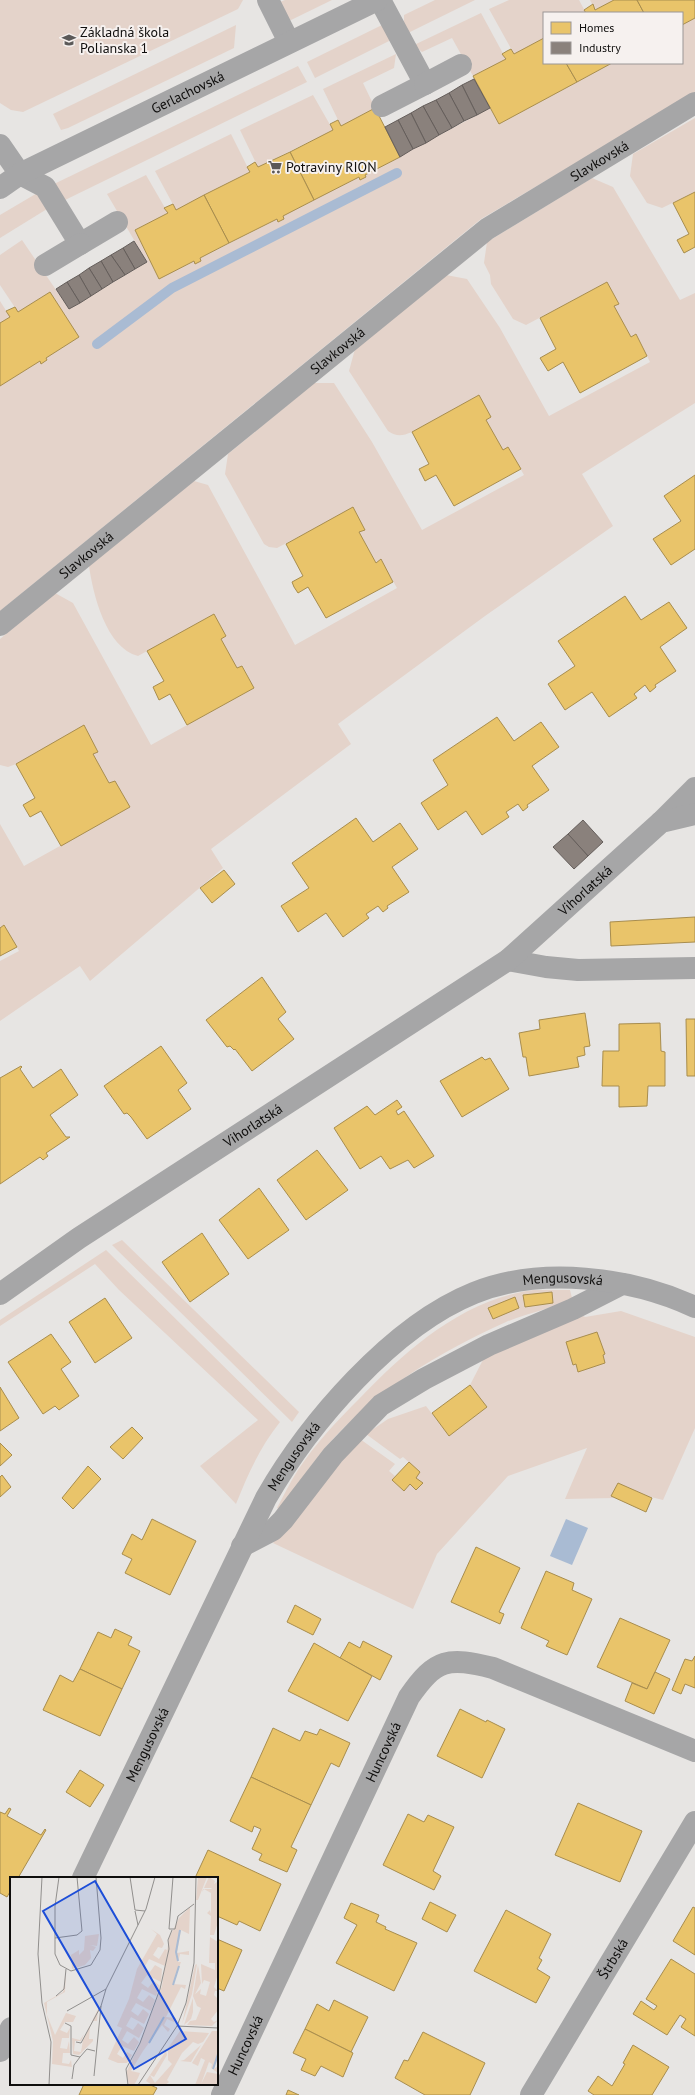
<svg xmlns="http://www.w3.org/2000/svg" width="695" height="2095" viewBox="0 0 695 2095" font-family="'PT Sans',sans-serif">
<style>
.green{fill:#e4d3ca}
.water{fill:#a9bbd3}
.homes{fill:#e9c46a;stroke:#a88d4e}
.industry{fill:#8a817c;stroke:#655e5b}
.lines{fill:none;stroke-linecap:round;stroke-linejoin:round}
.stream{stroke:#a9bbd3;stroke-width:10}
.minor{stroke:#a6a6a7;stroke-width:22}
.labels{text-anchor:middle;stroke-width:4;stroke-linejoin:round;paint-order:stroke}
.poi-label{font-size:14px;fill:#0f0e0d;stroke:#f6f1ef;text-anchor:start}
.street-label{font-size:14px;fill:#0f0e0d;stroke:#f6f1ef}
.inset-river{fill:none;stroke:#a9bbd3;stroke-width:2}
.inset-road{fill:none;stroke:#918f8d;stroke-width:1}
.view{fill:#1d4ed8;fill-opacity:0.15;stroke:#1d4ed8;stroke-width:2}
.inset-edge{fill:none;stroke:#0f0e0d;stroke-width:2}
</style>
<rect width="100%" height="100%" fill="#e7e5e3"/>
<g class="green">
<path d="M0,0H243L238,9L23,112L11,110L0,103Z"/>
<path d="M285,0H332L289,21L280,2Z"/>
<path d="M435,0H475L408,33L404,25V15Z"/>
<path d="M509,0H579L586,13H544V38L514,54L489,9Z"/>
<path d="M590,0H614L595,10Z"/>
<path d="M481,13L506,59L473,76L452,38L422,52L414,45Z"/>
<path d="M695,18V93L481,219L0,611V386L40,361L41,364L47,361L46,358L79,337L50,292L18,312L0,285V255L22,240L69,309L147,262L107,194L146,175L168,213L135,230L159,279L194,261L195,264L201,261L200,258L277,219L278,222L284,219L283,216L359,177L360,180L366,177L365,175L490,108L499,124L612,63H682V25Z"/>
<path d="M236,25L234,48L68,128L61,130L53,114Z"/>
<path d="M382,25L391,40L315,78L307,62Z"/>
<path d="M396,54L394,68L363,83L375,108L341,126L323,89Z"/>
<path d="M298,66L307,82L63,201L54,184Z"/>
<path d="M313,95L333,130L258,167L240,130Z"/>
<path d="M695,118V192L662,208L647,203L630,176L633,154Z"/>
<path d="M231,134L250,172L176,210L155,171Z"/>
<path d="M592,178L613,187L680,300L695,293V403L582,474L613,526L485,616L338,724L351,744L211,849L223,868L90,981L80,966L0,1021V961L19,951L4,925L0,928V824L24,866L130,807L115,781L109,783L93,754L98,751L84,726L16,764L8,767L0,765V639L55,593L73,603L151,745L254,688L243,666L237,668L221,639L226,635L214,614L138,656C106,648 93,594 89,566L194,481L208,485L295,645L397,588L381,560L376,562L359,532L364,530L353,508L277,548L269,547L264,544L225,474L228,454L314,383H334L372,442L422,530L524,475L508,447L503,450L486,420L491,417L479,395L412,432C402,436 397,437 388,431L349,371L355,349L446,275L467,279L500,328L549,416L650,362L636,334L631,337L614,306L619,304L607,282L526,325L513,319L491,284L490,275L484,263L487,242Z"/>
<path d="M39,192L47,209L0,238V215Z"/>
<path d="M0,301L10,317L0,323Z"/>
<path d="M122,1240L299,1412L292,1422L112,1245Z"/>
<path d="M106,1250L280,1422C260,1447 248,1474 236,1504L200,1466L258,1420L119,1290L95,1264L0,1326V1320Z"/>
<path d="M533,1290H570L572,1298C552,1309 527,1313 506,1322C439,1352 373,1392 325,1448C309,1467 295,1489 281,1510L277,1508C284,1495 290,1482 298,1470C315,1444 337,1421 359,1399C407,1349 462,1300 533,1290Z"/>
<path d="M621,1311L695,1337V1428L663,1500L647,1496L618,1483L611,1496L614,1498L565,1499L587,1448L508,1476L437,1554L413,1609L273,1543L308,1497L360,1439L395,1464L389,1471L395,1476L392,1480L404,1491L410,1484L416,1489L422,1483L416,1478L420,1472L403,1457L400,1459L366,1434L388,1419L426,1406L449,1436L487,1407L470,1385L485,1356L583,1316L585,1317Z"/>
</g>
<path class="water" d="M566,1519L588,1528L572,1565L550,1556Z"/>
<g class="homes">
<path d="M614,0H637L644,13H586L584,10L593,4L595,10Z"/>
<path d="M637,0H695V18L682,25V13H644Z"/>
<path d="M544,38V63H566L577,82L499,124L473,76L506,59L502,54L507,51L511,49L514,54Z"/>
<path d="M566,63H612L577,82Z"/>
<path d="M375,108L400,157L365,175L366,177L360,180L359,177L314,200L290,152L333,130L330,124L338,120L341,126Z"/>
<path d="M290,152L314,200L283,216L284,219L278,222L277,219L229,243L204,195L250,172L247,167L255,162L258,167Z"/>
<path d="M695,192V247L684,253L677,240L689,234L673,203Z"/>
<path d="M204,195L229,243L200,258L201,261L195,264L194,261L159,279L135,230L168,213L164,208L173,204L176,210Z"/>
<path d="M607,282L619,304L614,306L631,337L636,334L647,356L580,393L563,362L548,371L540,358L556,349L540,318Z"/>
<path d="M50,292L79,337L46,358L47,360L41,364L40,361L0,386V323L10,317L6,311L15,307L18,312Z"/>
<path d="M479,395L491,417L486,420L503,450L508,447L521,469L454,506L436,475L425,481L419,469L429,464L412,432Z"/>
<path d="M695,475V549L671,565L653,539L681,521L664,496Z"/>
<path d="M353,507L365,530L359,532L376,563L381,559L393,582L326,618L308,587L298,593L294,587L292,582L303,576L286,544Z"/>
<path d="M625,596L641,620L669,602L687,628L660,647L676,671L655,685L656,687L650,692L645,685L634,694L637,698L609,717L592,692L565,710L548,684L575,666L558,641Z"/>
<path d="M214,614L226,636L221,639L237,668L242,666L254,688L187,725L170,694L159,700L153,687L164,681L147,651Z"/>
<path d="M497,717L514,741L541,722L559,747L532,766L549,790L527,805L528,807L523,811L518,804L506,812L509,817L482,835L466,811L438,830L421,803L448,785L433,760Z"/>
<path d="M84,725L98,752L93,754L109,783L115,781L130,807L61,846L41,811L30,817L23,805L35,798L16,764Z"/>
<path d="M356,818L373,842L400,823L418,849L392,867L409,892L387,906L388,908L383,912L378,906L366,914L369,918L343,937L326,913L298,932L281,906L309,888L292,863Z"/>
<path d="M224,870L235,884L212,903L200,888Z"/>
<path d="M695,917V942L611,946L610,922Z"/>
<path d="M4,925L17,947L0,956V928Z"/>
<path d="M262,977L286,1012L278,1019L294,1039L252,1071L235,1049L234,1050L230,1046L227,1047L206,1020Z"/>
<path d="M585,1013L590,1046L584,1047L585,1055L577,1057L579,1067L529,1076L526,1057H523L519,1033L540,1029L539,1020Z"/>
<path d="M686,1019H695V1076H687Z"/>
<path d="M660,1023L661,1051L665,1052V1086H648L647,1106L619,1107V1086H602L603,1051H619V1024Z"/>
<path d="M161,1046L187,1083L178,1090L191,1109L147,1139L131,1117L127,1113L124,1114L104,1086Z"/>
<path d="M482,1057L485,1060L490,1058L509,1089L462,1117L440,1081Z"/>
<path d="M21,1066L22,1067L20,1069L33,1088L61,1069L78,1095L50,1115L66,1137H70L46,1153L48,1156L43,1160L40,1157L0,1184V1078Z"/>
<path d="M397,1100L402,1107L396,1111L398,1115L404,1111L434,1156L414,1168L408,1160L390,1169L381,1156L360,1169L334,1128L367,1106L375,1115Z"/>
<path d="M317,1150L348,1190L306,1220L277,1180Z"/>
<path d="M259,1188L289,1230L248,1259L219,1220Z"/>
<path d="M202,1233L229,1274L190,1302L162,1262Z"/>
<path d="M552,1292L553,1303L525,1307L523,1295Z"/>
<path d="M515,1297L519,1308L493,1319L488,1308Z"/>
<path d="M105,1298L132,1338L95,1363L69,1322Z"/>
<path d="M597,1332L605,1354L603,1355L605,1363L578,1372L576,1364L573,1365L566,1342Z"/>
<path d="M51,1334L71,1362L61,1369L79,1396L59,1410L55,1406L43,1414L8,1362Z"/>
<path d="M470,1385L487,1407L449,1436L432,1413Z"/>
<path d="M0,1387L19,1418L0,1431Z"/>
<path d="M132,1427L143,1438L123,1459L110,1447Z"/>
<path d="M0,1443L12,1455L0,1466Z"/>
<path d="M409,1462L420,1472L416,1478L423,1483L416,1490L410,1484L404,1491L392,1480Z"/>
<path d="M88,1466L101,1479L73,1509L62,1498Z"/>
<path d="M2,1475L11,1487L0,1497V1477Z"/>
<path d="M618,1483L652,1498L646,1512L611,1496Z"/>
<path d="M152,1519L196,1541L170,1595L125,1573L132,1559L122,1554L132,1534L142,1540Z"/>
<path d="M476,1547L520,1568L499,1612L504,1614L500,1624L451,1602Z"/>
<path d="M546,1571L574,1583L572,1590L592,1599L567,1655L546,1646L549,1641L521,1628Z"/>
<path d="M295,1605L321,1619L313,1635L287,1622Z"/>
<path d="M620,1618L670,1640L647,1689L597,1667Z"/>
<path d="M115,1629L132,1637L128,1645L140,1651L122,1689L80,1669L98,1632L111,1638Z"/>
<path d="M363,1641L392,1656L380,1680L340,1658L349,1642L360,1648Z"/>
<path d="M314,1643L372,1676L348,1721L288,1691Z"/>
<path d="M695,1656V1688L685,1684L681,1694L672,1690L685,1659L692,1661Z"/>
<path d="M80,1669L122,1689L100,1736L43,1710L60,1675L73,1682Z"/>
<path d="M655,1672L670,1679L654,1714L625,1701L632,1683L647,1689Z"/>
<path d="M460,1709L486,1722L487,1720L505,1729L482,1778L437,1756Z"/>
<path d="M273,1728L300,1741L305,1731L317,1735L320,1729L350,1743L339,1767L331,1763L311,1805L251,1777Z"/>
<path d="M80,1770L104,1785L90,1807L66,1792Z"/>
<path d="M251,1777L311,1805L291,1847L297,1850L287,1872L259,1860L262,1854L252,1849L261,1829L254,1826L252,1832L230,1821Z"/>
<path d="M578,1803L642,1831L620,1882L555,1855Z"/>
<path d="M9,1808L11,1809L7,1816L41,1835L45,1829L46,1830L18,1878H11V1890L7,1897L0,1893V1812L5,1814Z"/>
<path d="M408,1814L424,1822L428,1815L454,1827L433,1871L441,1876L434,1890L383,1865Z"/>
<path d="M208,1850L281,1884L260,1931L239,1921L237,1925L217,1916V1878H195Z"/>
<path d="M430,1902L456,1915L447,1932L422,1919Z"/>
<path d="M351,1903L379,1915L376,1922L386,1927L385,1929L417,1943L394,1991L336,1963L357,1925L344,1918Z"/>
<path d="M693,1907L695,1908V1955L673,1941Z"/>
<path d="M506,1910L551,1934L539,1958L542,1960L537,1969L550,1977L536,2003L474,1971Z"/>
<path d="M217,1939L242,1950L224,1991L217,1988Z"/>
<path d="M671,1959L695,1974V2036L681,2027L686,2019L680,2015L667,2035L633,2014L641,2001L654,2010L657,2006L646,1999Z"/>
<path d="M334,2000L368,2017L351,2052L305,2029L317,2004L329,2011Z"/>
<path d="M305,2029L353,2053L343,2077L321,2066L315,2076L301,2070L306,2059L293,2053Z"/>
<path d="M423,2032L485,2063L470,2095H425L395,2078L404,2060L408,2061Z"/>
<path d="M633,2045L669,2067L652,2095H594L588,2091L598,2076L612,2086L625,2064L623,2063Z"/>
<path d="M84,2084H148L157,2088L153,2095H79Z"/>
<path d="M288,2090L299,2095H286Z"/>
</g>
<g class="industry">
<path d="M474,79L490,108L477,115L462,85Z"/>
<path d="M462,85L477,115L464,121L449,93Z"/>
<path d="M449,93L464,121L452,128L436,100Z"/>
<path d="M436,100L452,128L439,135L423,106Z"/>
<path d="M423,106L439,135L426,143L411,113Z"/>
<path d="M411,113L426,143L413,149L398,120Z"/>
<path d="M398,120L413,149L400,157L385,127Z"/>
<path d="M134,241L147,262L135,269L123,248Z"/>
<path d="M123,248L135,269L125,275L111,255Z"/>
<path d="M111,255L125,275L113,282L101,261Z"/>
<path d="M101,261L113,282L102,289L89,268Z"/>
<path d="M89,268L102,289L91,296L79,275Z"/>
<path d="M79,275L91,296L80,303L67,282Z"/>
<path d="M67,282L80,303L69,309L56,289Z"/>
<path d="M583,820L603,842L588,856L568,834Z"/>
<path d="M568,834L588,856L574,869L553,847Z"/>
</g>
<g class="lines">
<path class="stream" d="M97,344L172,288L397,173"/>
<g class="minor">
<path d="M268,0L289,42"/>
<path d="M380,0L425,84L382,106"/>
<path d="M425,84L461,65"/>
<path d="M0,145L20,174L45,187L80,244L117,222"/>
<path id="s1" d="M0,188L20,174L377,0"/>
<path d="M45,265L80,244"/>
<path id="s2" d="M0,625L487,229L695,103"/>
<path d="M661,822L695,788"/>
<path d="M508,960L546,967L578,970L695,968"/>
<path id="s3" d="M0,1294L79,1238L508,960L661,822L695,814"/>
<path d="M242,1546L273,1530L283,1520L333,1455L381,1405L424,1379L489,1345L573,1309L622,1284"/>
<path id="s4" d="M83,1878L266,1498C309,1423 392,1326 474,1293C541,1266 630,1277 695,1307"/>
<path d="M0,2051L11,2028"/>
<path id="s5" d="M222,2095L409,1697C436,1658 448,1657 493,1668L695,1751"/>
<path id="s6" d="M531,2095L695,1822"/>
</g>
</g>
<defs>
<symbol id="school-bare" viewBox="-9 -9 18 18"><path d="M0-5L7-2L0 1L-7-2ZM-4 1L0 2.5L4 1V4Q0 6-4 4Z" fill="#5b5958" stroke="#f6f1ef" stroke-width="2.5" paint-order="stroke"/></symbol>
<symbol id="supermarket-bare" viewBox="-9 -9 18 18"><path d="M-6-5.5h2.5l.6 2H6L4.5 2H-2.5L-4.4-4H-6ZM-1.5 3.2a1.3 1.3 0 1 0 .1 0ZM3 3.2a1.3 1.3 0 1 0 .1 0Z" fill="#5b5958" stroke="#f6f1ef" stroke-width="2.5" paint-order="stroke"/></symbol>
</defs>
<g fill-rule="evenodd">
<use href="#school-bare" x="59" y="30" width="20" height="20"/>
<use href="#supermarket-bare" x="265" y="157" width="20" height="20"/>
</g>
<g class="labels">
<g class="poi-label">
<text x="80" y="37">Základná škola<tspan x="80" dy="16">Polianska 1</tspan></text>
<text x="286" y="172">Potraviny RION</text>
</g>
<g class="street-label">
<text dy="5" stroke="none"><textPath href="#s1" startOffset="211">Gerlachovská</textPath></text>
<text dy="5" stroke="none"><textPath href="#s2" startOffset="759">Slavkovská</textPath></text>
<text dy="5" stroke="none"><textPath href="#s2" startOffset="435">Slavkovská</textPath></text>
<text dy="5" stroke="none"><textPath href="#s2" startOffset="111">Slavkovská</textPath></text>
<text dy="5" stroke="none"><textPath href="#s3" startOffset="712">Vihorlatská</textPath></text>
<text dy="5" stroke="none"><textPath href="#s3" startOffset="304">Vihorlatská</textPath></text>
<text dy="5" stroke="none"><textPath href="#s4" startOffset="809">Mengusovská</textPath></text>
<text dy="5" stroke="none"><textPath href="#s4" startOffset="472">Mengusovská</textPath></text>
<text dy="5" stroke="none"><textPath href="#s4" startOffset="148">Mengusovská</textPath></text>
<text dy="5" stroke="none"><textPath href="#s5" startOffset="379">Huncovská</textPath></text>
<text dy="5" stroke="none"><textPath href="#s6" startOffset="159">Štrbská</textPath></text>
<text dy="5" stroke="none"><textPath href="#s5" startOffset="55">Huncovská</textPath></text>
</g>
</g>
<g transform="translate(10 1877)">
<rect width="208" height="208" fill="#e7e5e3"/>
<path d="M188,0H197L188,23H186ZM199,0L205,4L204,7L207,5L208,9V45L204,58H200L201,39L197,36L200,33L201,37V16L194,12L192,15L193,12H201L202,11H194ZM180,30L179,57L171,53L167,76L179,74V78L170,77L168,85H171L163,107L176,108L175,112L171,110L156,140L166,141L164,145L157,142L154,148L160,152L158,155L152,148L133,174L121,194L130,196L128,201L124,208H119L116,196L130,166L152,109L159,61L169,41ZM141,52L150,58L154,67L152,71L148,70L143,78L149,82L155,72L157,73L155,89L139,82L134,91L140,95L145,88L152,92L151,105L137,98L131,106L138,111L144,104L150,109L146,119L132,112L127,121L133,125L139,118L145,123L141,134L126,126L121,134L128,139L133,132L139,137L134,147L121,140L116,149L123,153L128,146L134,151L129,161L117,154L112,163L118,167L124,160L129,165L124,174L112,169L107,177L113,181L117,175L122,178L117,186H108L98,182L112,151L107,149L119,122L127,92L147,57ZM89,57L87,69L80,68L86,70L83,74L80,73L81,81L75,88L62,92L61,78L69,73V78L74,73L75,59ZM200,60L208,65V97L204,110L208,114H205L204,118L208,122V133L201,142L204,145L208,143L202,149L177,148L180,144L186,143L191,131L187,129L183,119L191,112L190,117L196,119L200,105L194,103L192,107L191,87L205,93V86H199ZM187,87L182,117L172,147L185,88ZM188,88L191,106L184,119H183ZM56,95L55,115L37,125V138L45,158L56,136L66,139L63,145H55L50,153L57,156L60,151L59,161H52L50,171L57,172L59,164L60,176H53L52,186L59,187L61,183L62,190L42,187L43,164L34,126L53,115ZM183,121V135L181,142L174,148ZM88,132L87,144H83L80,149L79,162H83V164L69,178L63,177L62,161L70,163L74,157L71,164H65L64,174L71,175L73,163ZM170,154L199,156L193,165L188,167L183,165L172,176L157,203L159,205L155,208H142L136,204L140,198L145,206L162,187L158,183V171ZM202,154H208V181L204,192L208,189V196L201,191L202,187L199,185L191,207L197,195L208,197V208H185L195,183L191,181L188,189L182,186ZM191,168L181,185L170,184L174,183ZM156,174L157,178L144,200L140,198Z" fill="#e4d3ca"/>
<path class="inset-river" d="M168,84L166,75L170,53M163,108L169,89M139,166L154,140M203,192L208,177"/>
<path class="inset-road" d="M32,0L28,77L32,126L41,165L39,208M49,0L45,29V77L50,88L61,94L81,88L90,73L91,61L86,0M120,0L125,33L135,34M163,0L159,52H165L168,39L184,27M125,34L128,48M45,61L67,58L72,54L67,0M46,119L54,112L56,92M57,134L96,112M55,146L61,149V178L70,180L77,172L85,174M167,149L208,151M66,165L71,166L91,129L96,112L136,32L145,0M84,199L91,129M62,202L64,188L70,180M118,208L116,192L130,166L150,112L159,72L158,63L162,53M128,208L167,149L176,126L184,86L186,0"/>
<path class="view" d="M85,4L176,162L124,192L33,34Z"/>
<rect width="208" height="208" class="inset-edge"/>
</g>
<rect x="543" y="12" width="140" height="52" fill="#f6f1ef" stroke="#9a9695"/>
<rect x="551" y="22" width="20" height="12" fill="#e9c46a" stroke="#9a9695"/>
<text x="579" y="32" font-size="12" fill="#0f0e0d">Homes</text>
<rect x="551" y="42" width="20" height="12" fill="#8a817c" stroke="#9a9695"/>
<text x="579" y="52" font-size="12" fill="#0f0e0d">Industry</text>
</svg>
